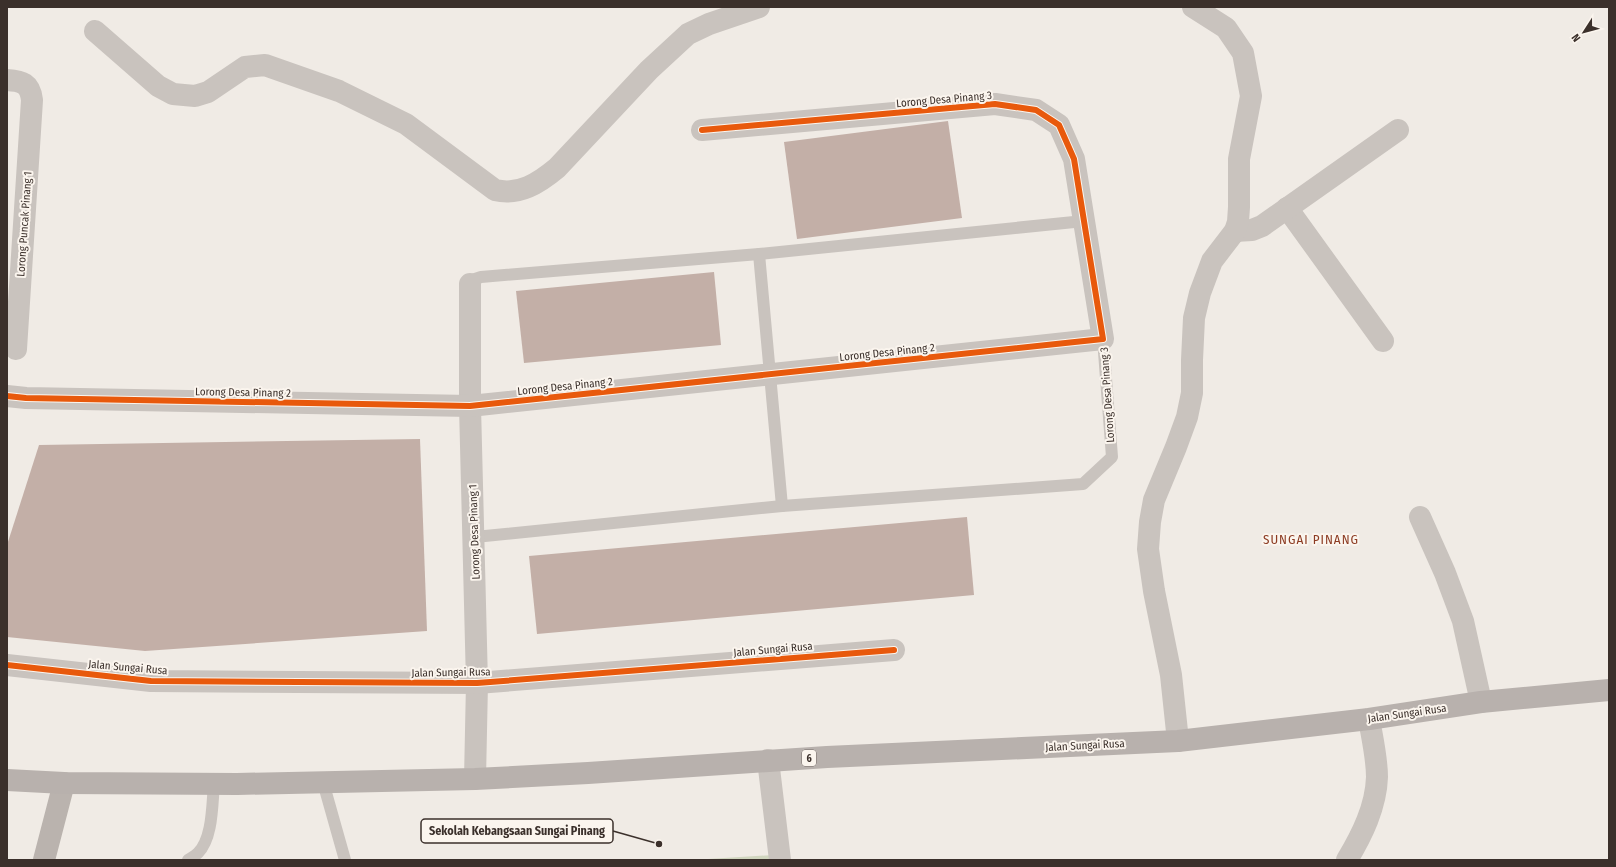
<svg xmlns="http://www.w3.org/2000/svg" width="1616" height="867" viewBox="0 0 1616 867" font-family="'Fira Sans Condensed',sans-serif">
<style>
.green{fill:#d1d6bf}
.building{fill:#c3afa7}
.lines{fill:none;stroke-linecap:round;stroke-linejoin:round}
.lane{stroke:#c9c3be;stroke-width:12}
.street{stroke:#c9c3be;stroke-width:22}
.secondary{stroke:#bab3ae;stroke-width:22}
.primary{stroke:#b8b1ad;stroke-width:22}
.cycleway-casing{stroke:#fbf5ee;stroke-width:8}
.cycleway{stroke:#e8590c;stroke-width:6}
.labels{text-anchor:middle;stroke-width:4;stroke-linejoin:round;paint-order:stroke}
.shield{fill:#fbf5ee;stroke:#756b66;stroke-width:1}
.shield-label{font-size:10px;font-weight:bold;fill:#3b302b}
.street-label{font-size:11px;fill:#3b302b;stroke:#fbf5ee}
.quarter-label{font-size:13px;letter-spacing:1px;fill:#8c3b22;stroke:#fbf5ee}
.leader{fill:none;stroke:#3b302b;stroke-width:1.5}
.callout-dot{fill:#3b302b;stroke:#fbf5ee;stroke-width:1.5}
.callout{fill:#fbf5ee;stroke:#3b302b;stroke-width:1.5}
.callout-label{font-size:12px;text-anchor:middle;font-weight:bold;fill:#3b302b}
</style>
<rect width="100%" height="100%" fill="#f0ebe5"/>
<path class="green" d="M774,855L775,860H692Z"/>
<g class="building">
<path d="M948,121L962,218L797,239L784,142Z"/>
<path d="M714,272L721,345L524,363L516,291Z"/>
<path d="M420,439L427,631L145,651L7,637V545L39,445Z"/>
<path d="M967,517L974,595L537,634L529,556Z"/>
</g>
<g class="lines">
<g class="lane">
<path d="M759,254L782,506"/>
<path d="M470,284L475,279L481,277L759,254L1084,221"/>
<path d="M475,537L782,506L1083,484L1112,457L1103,339"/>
<path d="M323,782L345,860"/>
<path d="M188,860C191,858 195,856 198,853C213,838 212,804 214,784"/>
</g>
<g class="street">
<path d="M95,31L158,86L173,94L195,96L208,92L245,67L265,65L339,91L406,124L495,190C519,196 539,183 557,168L649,70L688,34L709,24L759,7"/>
<path d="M7,80C22,81 30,83 32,100L16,349"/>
<path d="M1287,208L1383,341"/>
<path d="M1235,231L1252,230L1262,226L1398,130"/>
<path d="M470,284V406L477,683L475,779"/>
<path d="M7,396L26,398L470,406L1103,339L1074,159L1059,125L1036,110L995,104L702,130"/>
<path d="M1420,517L1445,573L1463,621L1481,702"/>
<path d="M7,665L151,681L477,683L894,650"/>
<path d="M1178,741L1171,675L1154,591L1148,549L1150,522L1154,500L1176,447L1187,417L1192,393V360L1194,318L1200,293L1212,261L1235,231L1238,222L1239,207V159L1251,96L1243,53L1226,28L1193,7"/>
<path d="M768,760L780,860"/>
<path d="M1347,860C1362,835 1376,807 1377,777C1377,758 1372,737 1369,719"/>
</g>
<path class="secondary" d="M44,860L64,783"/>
<path class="primary" d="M7,780L64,783L237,784L475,779L588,773L827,757L1178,741L1369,719L1481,702L1609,690"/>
<defs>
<g id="cycleway">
<path d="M7,396L26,398L470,406L1103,339L1074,159L1059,125L1036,110L995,104L702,130"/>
<path d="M7,665L151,681L477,683L894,650"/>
</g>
</defs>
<use href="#cycleway" class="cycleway-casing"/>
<use href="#cycleway" class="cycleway"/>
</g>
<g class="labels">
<rect class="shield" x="802" y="750" width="14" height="16" rx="3"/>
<g class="shield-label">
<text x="809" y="762">6</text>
</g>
<g class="street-label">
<text transform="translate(944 99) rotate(-5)" y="4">Lorong Desa Pinang 3</text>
<text transform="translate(24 224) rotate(-86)" y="4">Lorong Puncak Pinang 1</text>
<text transform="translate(887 352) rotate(-6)" y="4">Lorong Desa Pinang 2</text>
<text transform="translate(565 386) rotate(-6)" y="4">Lorong Desa Pinang 2</text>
<text transform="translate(243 392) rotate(1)" y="4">Lorong Desa Pinang 2</text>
<text transform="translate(1107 395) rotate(-94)" y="4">Lorong Desa Pinang 3</text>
<text transform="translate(474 532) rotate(-92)" y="4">Lorong Desa Pinang 1</text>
<text transform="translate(773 649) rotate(-5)" y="4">Jalan Sungai Rusa</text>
<text transform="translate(128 667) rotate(5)" y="4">Jalan Sungai Rusa</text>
<text transform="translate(451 672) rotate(-1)" y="4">Jalan Sungai Rusa</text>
<text transform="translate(1407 713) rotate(-8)" y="4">Jalan Sungai Rusa</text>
<text transform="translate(1085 745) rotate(-3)" y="4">Jalan Sungai Rusa</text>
</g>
<g class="quarter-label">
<text x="1311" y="544">SUNGAI PINANG</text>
</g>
</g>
<path class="leader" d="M659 844L613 831"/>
<circle class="callout-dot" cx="659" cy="844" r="4"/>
<rect class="callout" x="421" y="819" width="192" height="24" rx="4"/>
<g class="callout-label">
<text x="517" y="835">Sekolah Kebangsaan Sungai Pinang</text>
</g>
<rect width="1616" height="867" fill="none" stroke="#3b302b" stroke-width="16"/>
<g transform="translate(1584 32) rotate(234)" stroke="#fbf5ee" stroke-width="3" paint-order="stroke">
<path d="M0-3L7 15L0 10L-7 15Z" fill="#3b302b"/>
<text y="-6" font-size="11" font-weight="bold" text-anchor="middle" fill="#3b302b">N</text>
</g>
</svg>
